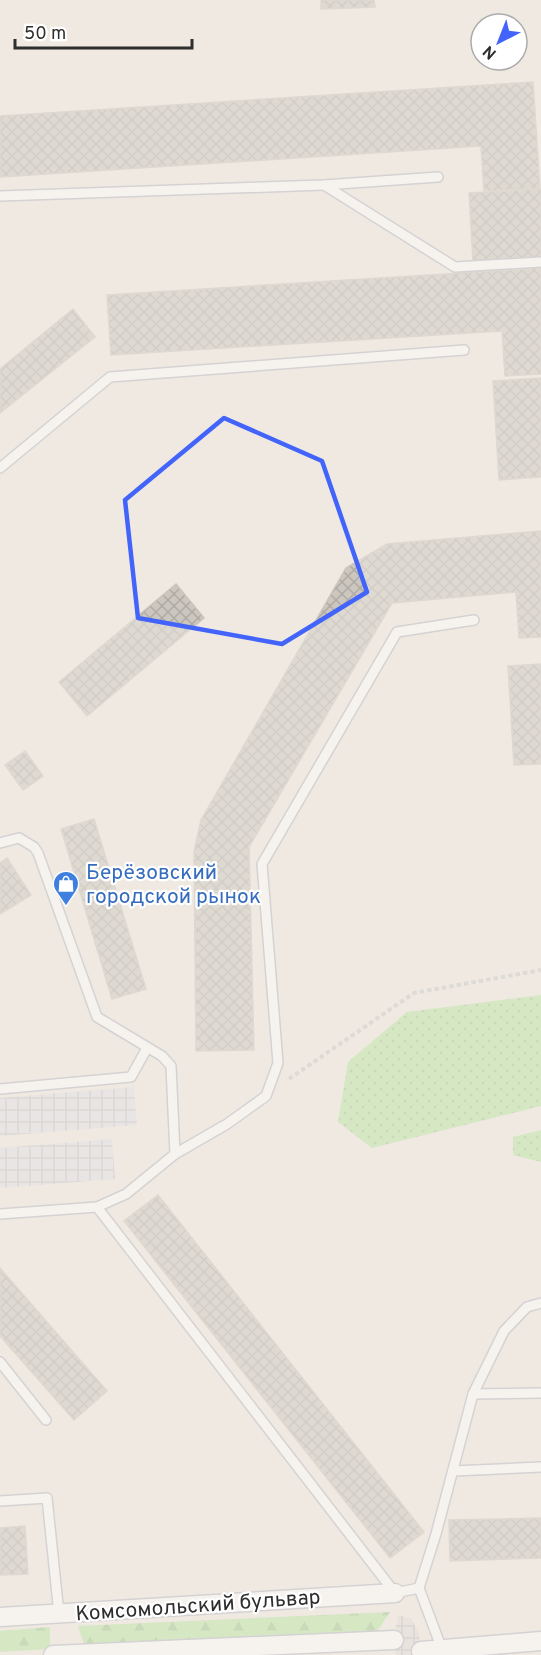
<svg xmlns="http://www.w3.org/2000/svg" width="541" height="1655" viewBox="0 0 541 1655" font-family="Overpass,sans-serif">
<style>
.industrial{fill:url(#industrial-grid)}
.grass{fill:url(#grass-dots)}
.forest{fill:url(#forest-firs)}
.plaza{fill:url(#plaza-grid)}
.building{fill:url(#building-cross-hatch);stroke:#cbc5ba;stroke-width:1.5}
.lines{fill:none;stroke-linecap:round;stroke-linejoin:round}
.lane-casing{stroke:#b4b7c1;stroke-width:12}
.street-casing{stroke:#b4b7c1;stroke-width:21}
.path{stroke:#c9c9c9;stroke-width:4;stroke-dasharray:4.5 3;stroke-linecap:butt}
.lane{stroke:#fff;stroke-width:9}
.street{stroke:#fff;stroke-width:18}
.marked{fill:none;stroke:#4264fb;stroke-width:4.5;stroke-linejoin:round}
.labels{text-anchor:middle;stroke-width:4.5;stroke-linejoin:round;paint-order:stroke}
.shop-label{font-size:21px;fill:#366cbe;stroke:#fff;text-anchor:start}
.street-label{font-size:21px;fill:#2e2e2e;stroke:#fff}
</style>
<defs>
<pattern id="industrial-grid" width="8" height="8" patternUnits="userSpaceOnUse" patternTransform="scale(1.5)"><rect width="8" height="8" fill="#e3e1e8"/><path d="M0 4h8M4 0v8" fill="none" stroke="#c3c1c7"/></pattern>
<pattern id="grass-dots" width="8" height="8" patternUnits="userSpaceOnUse" patternTransform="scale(1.5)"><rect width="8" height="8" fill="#b6e59e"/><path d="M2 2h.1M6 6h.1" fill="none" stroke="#9dc588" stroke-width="1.8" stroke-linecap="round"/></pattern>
<pattern id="forest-firs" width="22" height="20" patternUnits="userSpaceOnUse" patternTransform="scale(1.5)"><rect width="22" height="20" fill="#b6e59e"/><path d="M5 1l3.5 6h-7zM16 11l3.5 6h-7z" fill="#9dc588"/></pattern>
<pattern id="plaza-grid" width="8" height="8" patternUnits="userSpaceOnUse" patternTransform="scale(1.5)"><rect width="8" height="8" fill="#dfdcd8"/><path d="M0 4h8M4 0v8" fill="none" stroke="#c0bdba"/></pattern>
<pattern id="building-cross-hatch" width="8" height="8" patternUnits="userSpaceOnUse" patternTransform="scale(1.5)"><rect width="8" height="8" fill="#cbc7bf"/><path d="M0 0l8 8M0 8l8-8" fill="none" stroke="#afaba4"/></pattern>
</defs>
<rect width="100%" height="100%" fill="#efe9e1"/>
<g class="industrial">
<path d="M134,1087L137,1125L0,1136V1098Z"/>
<path d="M112,1139L115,1179L0,1188V1148Z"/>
</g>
<g class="grass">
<path d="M541,995V1106L372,1148L338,1122L348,1062L407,1012Z"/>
<path d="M541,1130V1162L513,1155V1137Z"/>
</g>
<g class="forest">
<path d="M390,1612L376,1633L85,1648L78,1626Z"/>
<path d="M50,1627V1649L0,1652V1631Z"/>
</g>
<path class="plaza" d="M398,1615L411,1618L419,1634L421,1655H396L394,1640Z"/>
<g class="building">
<path d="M321,0H374L375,7L321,9Z"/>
<path d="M533,82L540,188L484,191L481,146L0,177V116Z"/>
<path d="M541,189V257L473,261L469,193Z"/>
<path d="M541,268V374L505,376L502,331L111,355L107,295Z"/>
<path d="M73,309L95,337L0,413V369Z"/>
<path d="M541,378V477L499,480L493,381Z"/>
<path d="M541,531V637L519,638L516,592L392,603L249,847L254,1050L196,1051L194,851L201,820L346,568L387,544Z"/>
<path d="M176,584L204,618L87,716L59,682Z"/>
<path d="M541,664V764L514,765L508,666Z"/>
<path d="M25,751L43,776L23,790L5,765Z"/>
<path d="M94,819L146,989L112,999L61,829Z"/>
<path d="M7,858L31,895L0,914V863Z"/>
<path d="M158,1195L424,1532L390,1558L124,1221Z"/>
<path d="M0,1268L107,1391L74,1420L0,1336Z"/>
<path d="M541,1518V1558L450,1561L449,1520Z"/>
<path d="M25,1526L28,1574L0,1575V1528Z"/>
</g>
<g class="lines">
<defs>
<g id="lane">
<path d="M324,185L455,267L541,262"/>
<path d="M0,196L324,185L438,177"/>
<path d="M0,468L110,377L464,350"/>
<path d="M0,843L19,838L34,847L38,853L97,1017L162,1056L171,1066L175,1154L126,1194L97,1207L0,1214"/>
<path d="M0,1089L131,1077L147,1048"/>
<path d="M175,1154L227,1124L266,1096L278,1063L262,864L397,632L474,620"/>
<path d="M97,1207L395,1593L419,1588L443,1652"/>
<path d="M0,1362L46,1420"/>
<path d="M473,1394L541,1393"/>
<path d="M453,1471L541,1467"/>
<path d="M0,1501L47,1498L59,1614"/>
<path d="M419,1588L436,1534L473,1394L504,1331L527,1307L541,1303"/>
</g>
<g id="street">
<path d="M0,1617L395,1593"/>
<path d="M421,1651L541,1641"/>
<path d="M53,1655L394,1640"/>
</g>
</defs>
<use href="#lane" class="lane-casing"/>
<use href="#street" class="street-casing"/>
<path class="path" d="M289,1079L414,993L541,970"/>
<use href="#lane" class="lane"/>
<use href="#street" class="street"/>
</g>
<path d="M0 0H541V1655H0ZM224,418L322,461L367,592L282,644L138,618L125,500Z" fill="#efe9e1" fill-opacity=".55" fill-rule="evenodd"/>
<path class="marked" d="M224,418L322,461L367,592L282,644L138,618L125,500Z"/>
<defs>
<symbol id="shop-pin" viewBox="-11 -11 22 30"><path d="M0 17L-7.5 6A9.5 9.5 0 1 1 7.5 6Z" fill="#3f7fe0" stroke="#fff"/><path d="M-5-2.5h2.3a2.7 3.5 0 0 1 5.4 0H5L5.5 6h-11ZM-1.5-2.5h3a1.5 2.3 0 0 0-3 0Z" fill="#fff"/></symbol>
</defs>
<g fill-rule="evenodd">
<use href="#shop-pin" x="51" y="869" width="30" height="40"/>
</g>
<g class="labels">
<g class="shop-label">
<text x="86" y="879">Берёзовский<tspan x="86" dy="24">городской рынок</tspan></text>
</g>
<g class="street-label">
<text transform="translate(198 1605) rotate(-4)" y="7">Комсомольский бульвар</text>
</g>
</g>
<g transform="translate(499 42) rotate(222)"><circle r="28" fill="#ffffff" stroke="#ababab" stroke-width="1.5"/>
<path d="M0-4.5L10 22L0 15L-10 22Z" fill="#4264fb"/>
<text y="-9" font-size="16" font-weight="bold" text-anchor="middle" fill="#2e2e2e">N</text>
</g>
<path d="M15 39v9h177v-9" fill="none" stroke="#2e2e2e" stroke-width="3"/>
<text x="24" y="39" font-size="18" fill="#2e2e2e" stroke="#ffffff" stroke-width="4.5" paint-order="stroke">50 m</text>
</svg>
